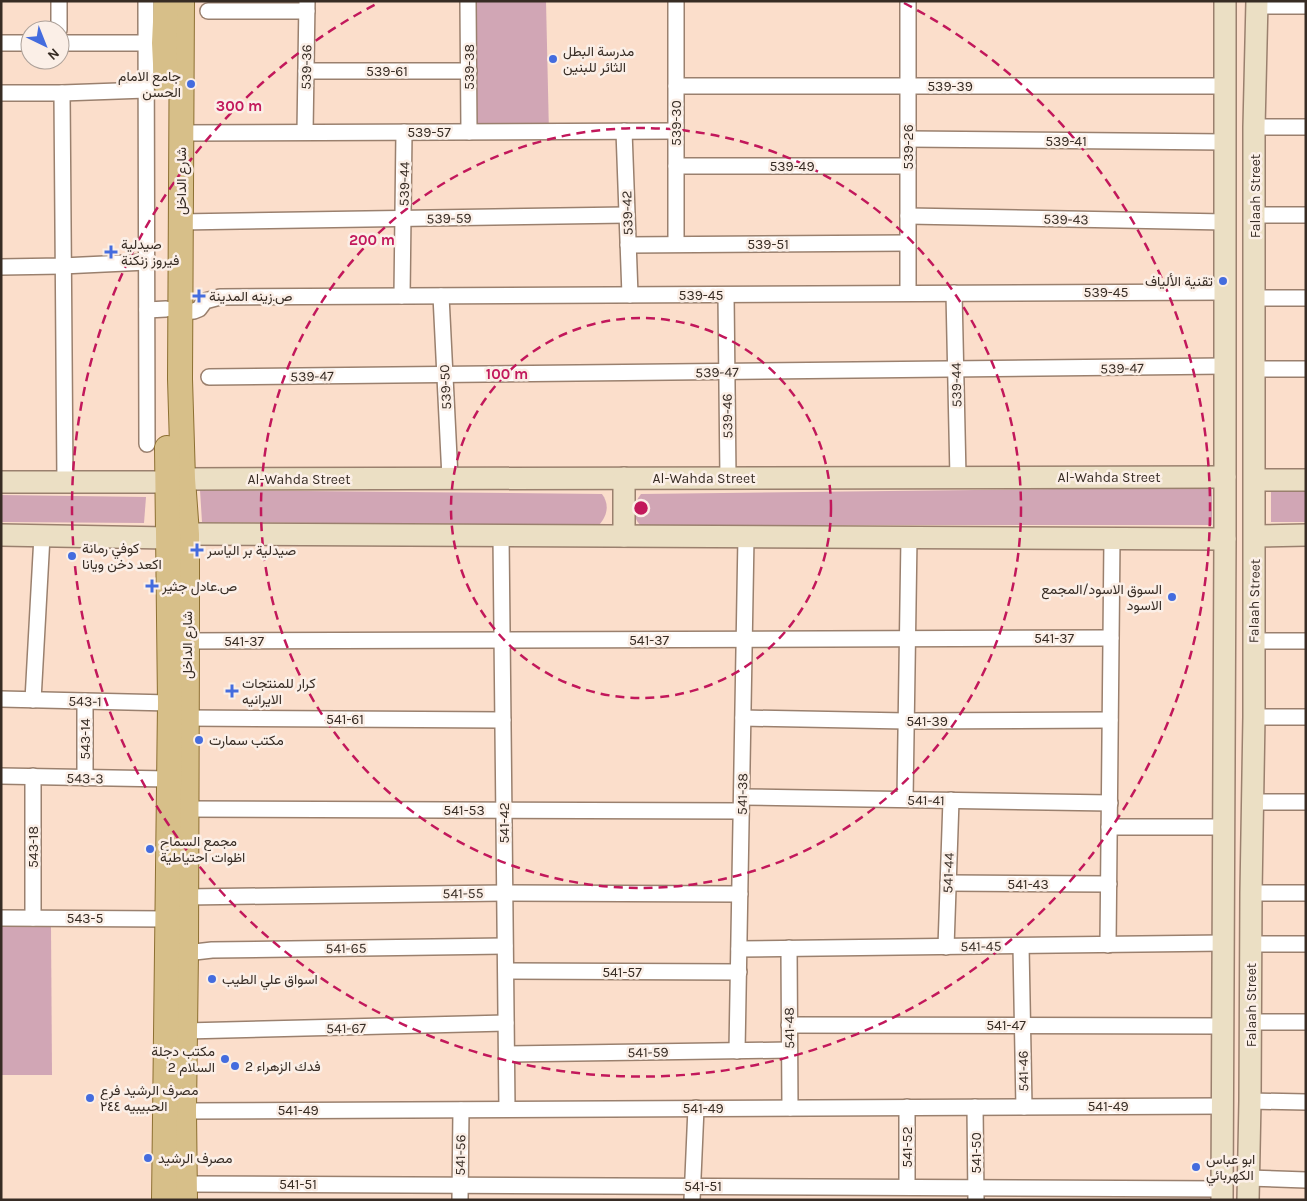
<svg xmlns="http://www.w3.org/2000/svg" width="1307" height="1201" viewBox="0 0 1307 1201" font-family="Karla,Vazirmatn,sans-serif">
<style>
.green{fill:#d1a6b5}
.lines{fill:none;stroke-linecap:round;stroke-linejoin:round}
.street-casing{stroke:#9a806e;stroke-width:18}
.secondary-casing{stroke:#9a806e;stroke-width:24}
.primary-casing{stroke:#8d7032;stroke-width:26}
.street{stroke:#fff;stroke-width:15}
.secondary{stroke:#ebdfc4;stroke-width:21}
.primary{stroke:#d7bf89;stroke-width:24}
.ring{fill:none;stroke:#c2185b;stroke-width:2.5;stroke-dasharray:9 6}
.poi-dot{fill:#446cde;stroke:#fbefe7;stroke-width:2}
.labels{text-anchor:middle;stroke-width:5;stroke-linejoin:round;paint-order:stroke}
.poi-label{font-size:14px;fill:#372c24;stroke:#fbefe7;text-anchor:start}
.street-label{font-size:14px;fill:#372c24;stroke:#fbefe7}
.centre{fill:#c2185b;stroke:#fbefe7;stroke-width:2.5}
.ring-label{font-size:15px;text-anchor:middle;font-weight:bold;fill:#c2185b;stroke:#fbefe7;stroke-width:5;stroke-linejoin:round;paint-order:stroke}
</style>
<rect width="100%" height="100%" fill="#fbdecb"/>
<g class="green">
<path d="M468,1H546L549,134L469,132Z"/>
<path d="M1212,487V525H640C631,515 633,504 641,494Z"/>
<path d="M200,490L602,494C610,505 607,516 599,525L202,522Z"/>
<path d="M1271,491L1306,492V522H1271Z"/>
<path d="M1,495L146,497L144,523L1,522Z"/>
<path d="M1,926H51L52,1075H1Z"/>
</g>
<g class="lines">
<defs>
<g id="street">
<path d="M146,1L147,444"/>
<path d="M468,1L469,132"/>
<path d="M1257,6H1306"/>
<path d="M208,11H307"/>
<path d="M59,30V1"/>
<path d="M1,43H30"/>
<path d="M60,43H146"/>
<path d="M306,71H469"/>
<path d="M676,86H1225"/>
<path d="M1,93H62L146,90"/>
<path d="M62,93L65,482"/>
<path d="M1254,127H1306"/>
<path d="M624,131L630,295"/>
<path d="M305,132L307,1"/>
<path d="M181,133L676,131"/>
<path d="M908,139L1225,142"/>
<path d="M676,166H908"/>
<path d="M1255,215H1306"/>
<path d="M908,216L1225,222"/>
<path d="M180,222L627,215"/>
<path d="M676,244V1"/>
<path d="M628,245L908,243"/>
<path d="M1,267L62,266L147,262"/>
<path d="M908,293V1"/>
<path d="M954,293L958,477"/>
<path d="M726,295L728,478"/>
<path d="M402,296L404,132"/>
<path d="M441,296L450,478"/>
<path d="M1255,298H1306"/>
<path d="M147,310L166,309"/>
<path d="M180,312L194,311L199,309L205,301L220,297L1225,292"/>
<path d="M1255,369H1306"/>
<path d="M209,377L1225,366"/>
<path d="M501,536L507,1109"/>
<path d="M187,641L1111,638"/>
<path d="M1254,641H1306"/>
<path d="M1,699L170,703"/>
<path d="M33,700L42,536"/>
<path d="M1254,717H1306"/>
<path d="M187,718L503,720"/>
<path d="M743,718L906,721L1110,720"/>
<path d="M1,776L168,779"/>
<path d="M33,776V918"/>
<path d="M85,778V701"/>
<path d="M742,797L1110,803"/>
<path d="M905,799L909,538"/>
<path d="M1253,802H1306"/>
<path d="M186,809L741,811"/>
<path d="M1109,827H1223"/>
<path d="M948,883L1109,884"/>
<path d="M1251,893H1306"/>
<path d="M186,897L505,893L740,894"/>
<path d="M1,918L168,919"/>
<path d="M1251,944H1306"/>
<path d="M1108,945L1112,539"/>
<path d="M1021,946L1024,1107"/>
<path d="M946,947L951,800"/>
<path d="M789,948L790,1108"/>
<path d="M739,949L1224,943"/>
<path d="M186,953L212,950L505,946"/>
<path d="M506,971L739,972"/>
<path d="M1251,1022H1306"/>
<path d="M789,1025L1223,1026"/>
<path d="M185,1031L506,1023"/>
<path d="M737,1051L746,537"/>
<path d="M507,1054L789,1050"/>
<path d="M1250,1101L1306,1102"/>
<path d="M975,1107L976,1200"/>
<path d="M184,1111L1223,1106"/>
<path d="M1248,1178L1306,1180"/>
<path d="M184,1184L1223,1189"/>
<path d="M907,1187V1107"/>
<path d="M460,1200L461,1110"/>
<path d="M692,1200L696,1108"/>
</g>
<g id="secondary">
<path d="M183,479L1225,477"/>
<path d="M1255,480H1306"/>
<path d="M1,482H167"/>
<path d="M187,534L1225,539"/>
<path d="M1,535L168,538"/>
<path d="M624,536V478"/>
<path d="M1255,536L1306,535"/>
<path d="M1222,1200L1225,539V1"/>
<path d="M1248,1200L1250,1101L1251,893L1254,717V127L1257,1"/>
</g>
<g id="primary">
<path d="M182,1L180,379L183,479L187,534V641L186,953L184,1111L185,1200"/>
<path d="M166,84L164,43L166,1"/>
<path d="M164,1200L170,703L167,448"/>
</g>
</defs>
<use href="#street" class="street-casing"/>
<use href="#secondary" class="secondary-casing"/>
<use href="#primary" class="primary-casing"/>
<use href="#street" class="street"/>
<use href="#secondary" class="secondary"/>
<use href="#primary" class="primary"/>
</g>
<g class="ring">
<circle cx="641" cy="508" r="190"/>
<circle cx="641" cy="508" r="380"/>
<path d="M904 3A569 569 0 1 1 378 3"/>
</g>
<g class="poi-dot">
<circle cx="553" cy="59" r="5"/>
<circle cx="191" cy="84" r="5"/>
<path d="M108.5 244.5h5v5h5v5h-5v5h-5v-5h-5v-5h5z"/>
<circle cx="1223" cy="281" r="5"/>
<path d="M196.5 288.5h5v5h5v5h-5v5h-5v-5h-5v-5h5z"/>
<path d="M194.5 542.5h5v5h5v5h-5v5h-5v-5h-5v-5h5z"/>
<circle cx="72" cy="556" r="5"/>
<path d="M149.5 578.5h5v5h5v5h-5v5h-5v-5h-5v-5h5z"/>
<circle cx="1172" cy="597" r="5"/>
<path d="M229.5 683.5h5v5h5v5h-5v5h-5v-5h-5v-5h5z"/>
<circle cx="199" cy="740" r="5"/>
<circle cx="150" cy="849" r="5"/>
<circle cx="212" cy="979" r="5"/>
<circle cx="225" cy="1059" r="5"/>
<circle cx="235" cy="1066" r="5"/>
<circle cx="90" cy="1098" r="5"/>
<circle cx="148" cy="1158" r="5"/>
<circle cx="1196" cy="1167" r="5"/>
</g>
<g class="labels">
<g class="poi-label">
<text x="563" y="56">مدرسة البطل<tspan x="563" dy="16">الثائر للبنين</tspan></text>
<text x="181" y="81" text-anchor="end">جامع الامام<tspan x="181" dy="16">الحسن</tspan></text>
<text x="121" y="249">صيدلية<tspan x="121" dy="16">فيروز زنكنة</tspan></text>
<text x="1213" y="286" text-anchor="end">تقنية الألياف</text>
<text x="209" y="301">ص.زينه المدينة</text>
<text x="82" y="553">كوفي رمانة<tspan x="82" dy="16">اكعد دخن ويانا</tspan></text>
<text x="207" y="555">صيدلية بر الياسر</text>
<text x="162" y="591">ص.عادل جثير</text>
<text x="1162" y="594" text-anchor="end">السوق الاسود/المجمع<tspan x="1162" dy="16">الاسود</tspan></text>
<text x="242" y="688">كرار للمنتجات<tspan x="242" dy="16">الايرانيه</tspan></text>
<text x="209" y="745">مكتب سمارت</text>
<text x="160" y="846">مجمع السماح<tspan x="160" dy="16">اظوات احتياطية</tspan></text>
<text x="222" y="984">اسواق علي الطيب</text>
<text x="215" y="1056" text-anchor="end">مكتب دجلة<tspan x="215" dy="16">السلام 2</tspan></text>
<text x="245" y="1071">فدك الزهراء 2</text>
<text x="100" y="1095">مصرف الرشيد فرع<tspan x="100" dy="16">الحبيبيه ٢٤٤</tspan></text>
<text x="158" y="1163">مصرف الرشيد</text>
<text x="1206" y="1164">ابو عباس<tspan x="1206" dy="16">الكهربائي</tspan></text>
</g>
<g class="street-label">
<text transform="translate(306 67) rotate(-89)" y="5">539-36</text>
<text transform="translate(469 67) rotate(-90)" y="5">539-38</text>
<text x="387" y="76">539-61</text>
<text x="950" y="91">539-39</text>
<text transform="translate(676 123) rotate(-90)" y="5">539-30</text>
<text x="429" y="137">539-57</text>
<text x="1066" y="146">539-41</text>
<text transform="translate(908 147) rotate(-90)" y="5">539-26</text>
<text x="792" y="171">539-49</text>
<text transform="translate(181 181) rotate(-90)" y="5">شارع الداخل</text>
<text transform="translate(404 184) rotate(-89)" y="5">539-44</text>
<text transform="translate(1255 196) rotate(-90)" y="5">Falaah Street</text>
<text transform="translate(627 213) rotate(-92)" y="5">539-42</text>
<text transform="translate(449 218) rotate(-1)" y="5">539-59</text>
<text transform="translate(1066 219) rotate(1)" y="5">539-43</text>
<text x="768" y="249">539-51</text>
<text x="1106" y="297">539-45</text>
<text x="701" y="300">539-45</text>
<text transform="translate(1122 368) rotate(-1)" y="5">539-47</text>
<text transform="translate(717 372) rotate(-1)" y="5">539-47</text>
<text transform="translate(312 376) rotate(-1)" y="5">539-47</text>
<text transform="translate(956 385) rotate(-91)" y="5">539-44</text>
<text transform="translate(445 387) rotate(-93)" y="5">539-50</text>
<text transform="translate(727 416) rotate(-91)" y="5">539-46</text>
<text x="1109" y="482">Al-Wahda Street</text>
<text x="704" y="483">Al-Wahda Street</text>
<text x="299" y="484">Al-Wahda Street</text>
<text transform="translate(1254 601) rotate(-89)" y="5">Falaah Street</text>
<text x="1054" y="643">541-37</text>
<text x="649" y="645">541-37</text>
<text x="244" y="646">541-37</text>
<text transform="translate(187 645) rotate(-90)" y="5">شارع الداخل</text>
<text transform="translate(85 701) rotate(1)" y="5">543-1</text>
<text x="345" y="724">541-61</text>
<text x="927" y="726">541-39</text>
<text transform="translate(85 739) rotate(-90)" y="5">543-14</text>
<text transform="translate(85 778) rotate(1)" y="5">543-3</text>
<text transform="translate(742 794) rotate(-89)" y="5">541-38</text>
<text transform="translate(926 800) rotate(1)" y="5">541-41</text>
<text x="464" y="815">541-53</text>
<text transform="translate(504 823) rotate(-90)" y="5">541-42</text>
<text transform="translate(33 847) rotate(-90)" y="5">543-18</text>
<text transform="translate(948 873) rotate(-88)" y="5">541-44</text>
<text x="1028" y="889">541-43</text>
<text transform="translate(463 893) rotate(-1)" y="5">541-55</text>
<text x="85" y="923">543-5</text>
<text transform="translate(981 946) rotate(-1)" y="5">541-45</text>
<text transform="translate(346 948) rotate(-1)" y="5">541-65</text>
<text x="622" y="977">541-57</text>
<text transform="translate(1251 1005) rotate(-90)" y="5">Falaah Street</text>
<text x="1006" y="1030">541-47</text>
<text transform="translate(346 1028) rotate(-1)" y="5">541-67</text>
<text transform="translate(789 1028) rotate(-91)" y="5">541-48</text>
<text transform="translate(648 1052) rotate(-1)" y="5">541-59</text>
<text transform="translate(1023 1071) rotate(-91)" y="5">541-46</text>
<text x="1108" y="1111">541-49</text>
<text x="703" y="1113">541-49</text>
<text x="298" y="1115">541-49</text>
<text transform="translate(907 1147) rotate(-90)" y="5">541-52</text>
<text transform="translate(976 1153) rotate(-90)" y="5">541-50</text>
<text transform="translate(460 1155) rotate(-89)" y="5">541-56</text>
<text x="298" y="1189">541-51</text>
<text x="703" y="1191">541-51</text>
</g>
</g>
<circle cx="641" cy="508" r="8" class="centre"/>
<g class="ring-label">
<text x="239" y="111">300 m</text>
<text x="372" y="245">200 m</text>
<text x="507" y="379">100 m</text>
</g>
<rect width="1307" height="1201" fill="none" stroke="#372c24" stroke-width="5"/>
<g transform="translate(45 45) rotate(137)"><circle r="24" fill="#fbefe7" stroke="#ada199"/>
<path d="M0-4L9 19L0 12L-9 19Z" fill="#446cde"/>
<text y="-8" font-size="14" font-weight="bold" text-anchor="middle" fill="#372c24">N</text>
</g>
</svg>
